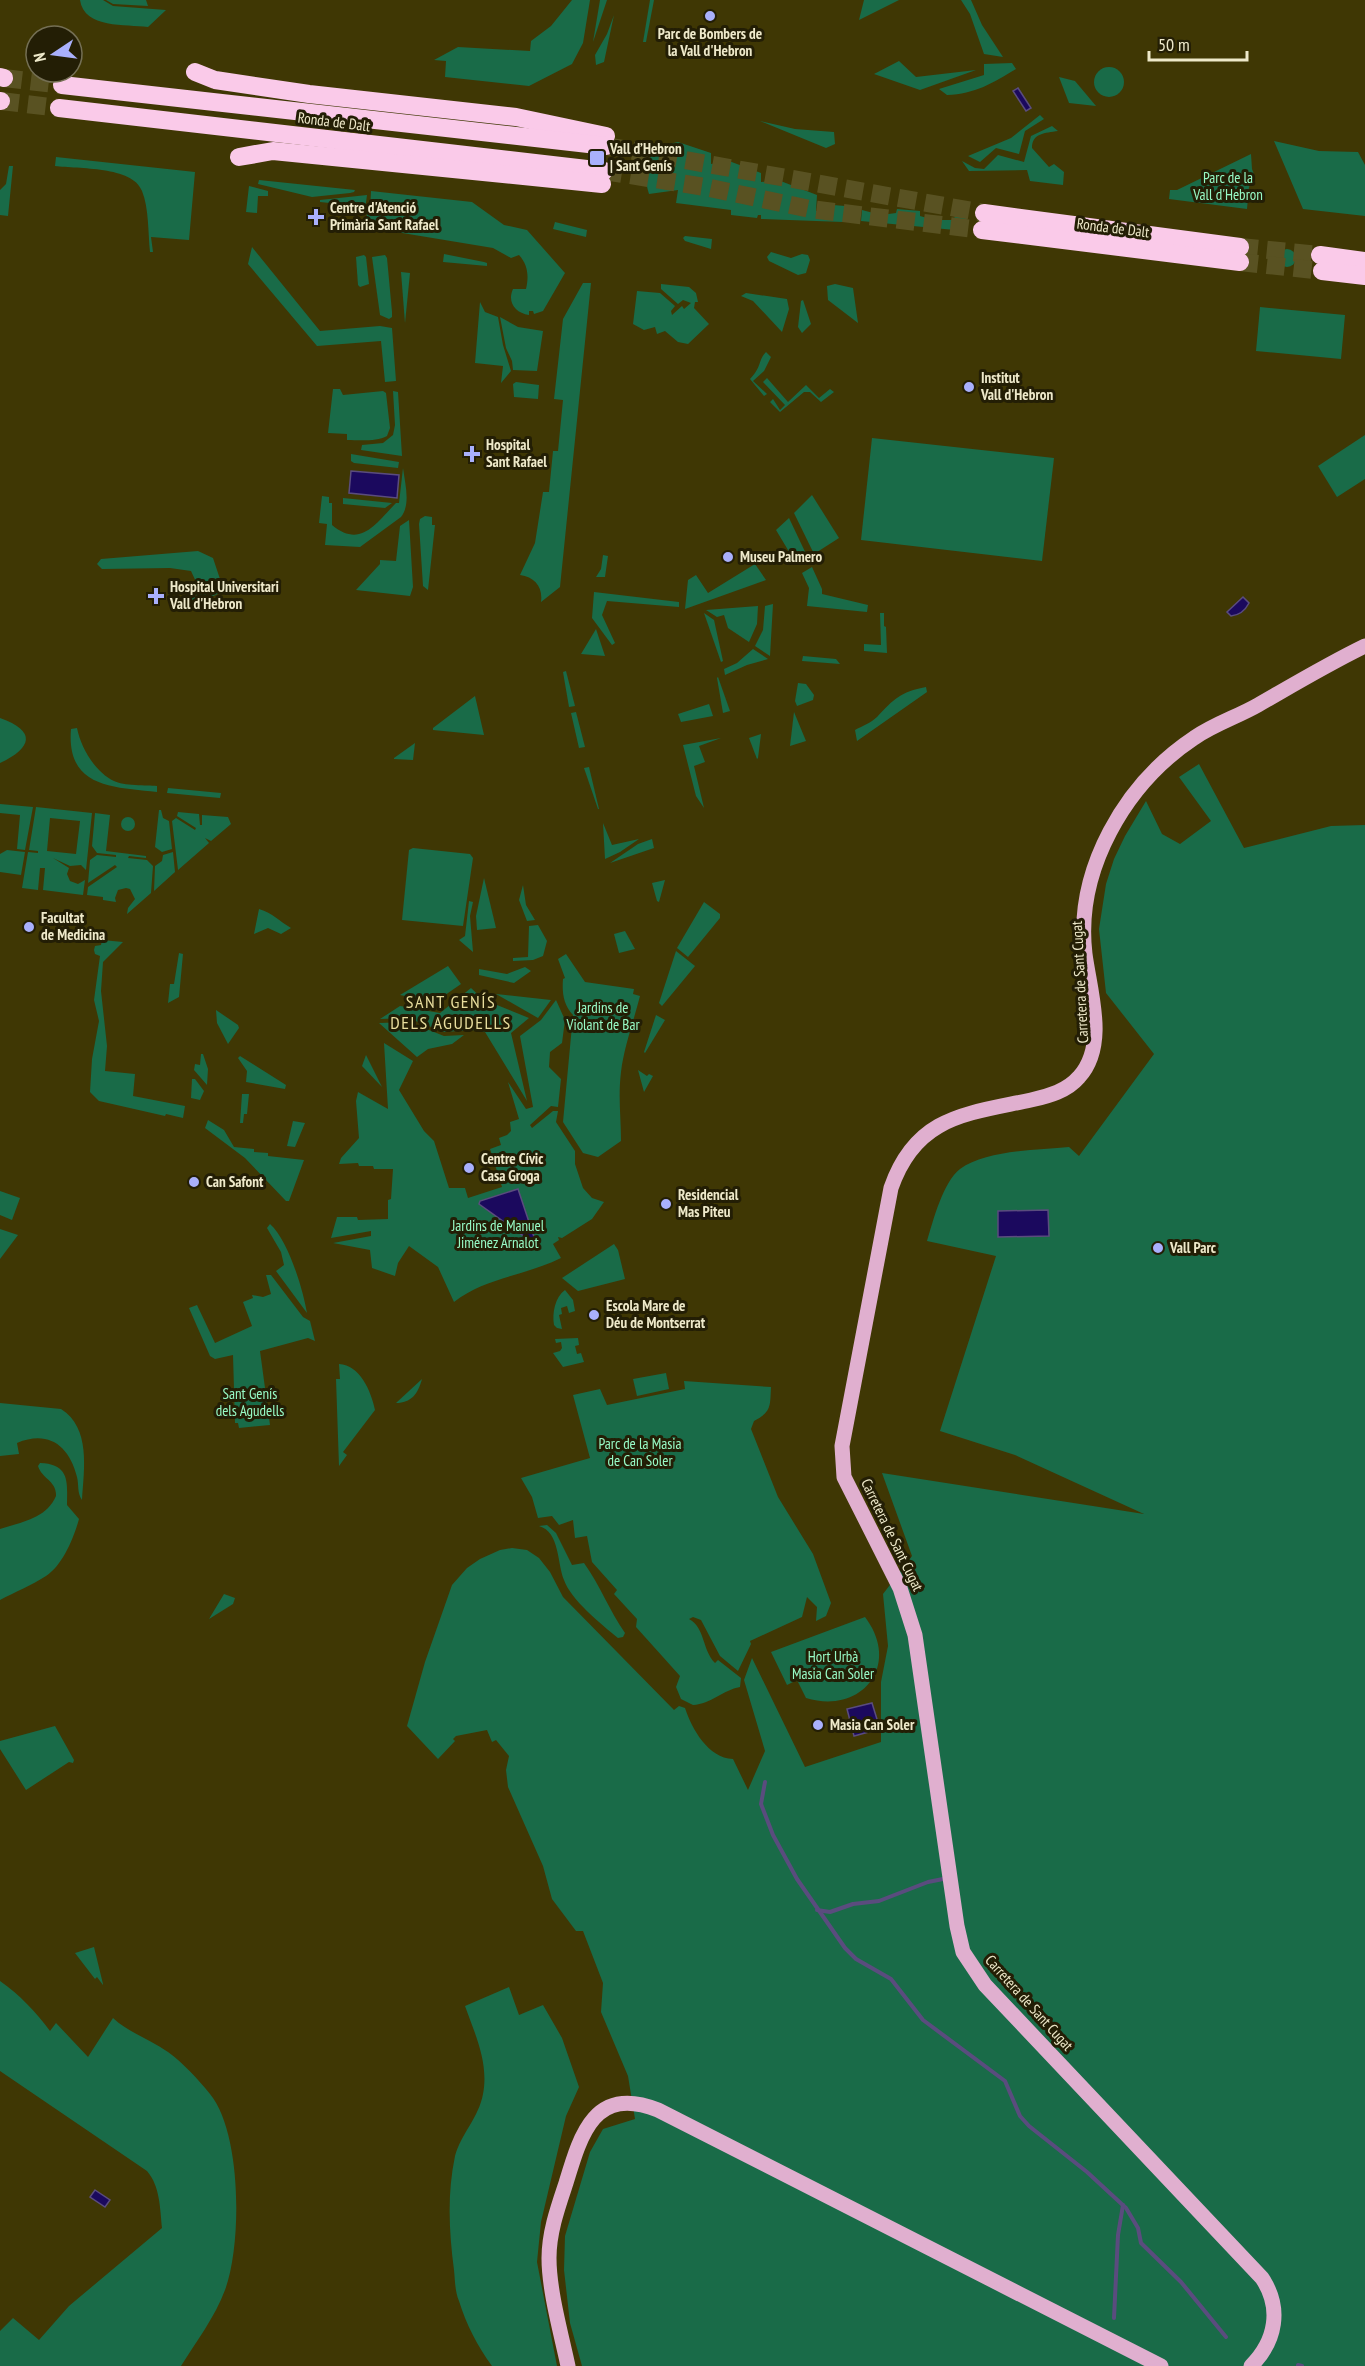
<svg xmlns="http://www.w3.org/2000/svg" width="1365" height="2366" viewBox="0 0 1365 2366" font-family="'PT Sans Narrow',sans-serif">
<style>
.green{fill:#196b48;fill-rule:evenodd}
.water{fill:#1b095e;stroke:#5a4c7e;stroke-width:1.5}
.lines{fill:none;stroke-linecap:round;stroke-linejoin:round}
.stream{stroke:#5a4c7e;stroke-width:4}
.highway-tunnel{stroke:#595222;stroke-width:18;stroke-dasharray:18 9;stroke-linecap:butt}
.major{stroke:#e0afcf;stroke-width:15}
.highway{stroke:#facae9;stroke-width:18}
.poi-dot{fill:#a9b0fc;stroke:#231e05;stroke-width:2}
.labels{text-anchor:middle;stroke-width:6;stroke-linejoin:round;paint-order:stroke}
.poi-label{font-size:15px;font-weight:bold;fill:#eee9ca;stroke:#231e05;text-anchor:start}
.street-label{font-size:15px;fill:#eee9ca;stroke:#231e05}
.park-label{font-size:15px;fill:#97fac6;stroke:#231e05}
.quarter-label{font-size:18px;letter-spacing:1.5px;fill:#e8dd9d;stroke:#231e05}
</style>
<rect width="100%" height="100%" fill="#3f3704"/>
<g class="green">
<path d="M80,0H103L113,6L166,10L148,27C126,24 84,29 80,0Z"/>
<path d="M106,0H146L148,6L113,4Z"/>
<path d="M572,0H590L583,43L572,64L529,86L445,77L446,61L434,60L458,47L530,51L531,41L551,26Z"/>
<path d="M600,0H607L593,42Z"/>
<path d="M650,0H654L646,42H643Z"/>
<path d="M864,0H899L859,20Z"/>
<path d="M961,0H971L982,25L1003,57L984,54L970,14Z"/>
<path d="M614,15L604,62L596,65L595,55L607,34Z"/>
<path d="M899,61L916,77L976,70L920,90L874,74Z"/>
<path d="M1012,63L1016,69C993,83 975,94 947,95L939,89L984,75V64Z"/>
<circle cx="1109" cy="82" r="15"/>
<path d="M1059,77L1075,81L1096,106L1069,103Z"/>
<path d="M1040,115L1044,119L1025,131L1019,154L996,148L980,162L968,156L1011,138Z"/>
<path d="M760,121L795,129L834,132L835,144L826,148Z"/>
<path d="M1052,126L1058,131C1045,133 1032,133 1032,148L1049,167L1054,164L1064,172L1063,185L1030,181L1027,170L969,171L962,161L975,168L984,169L998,155L1024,162L1031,136Z"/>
<path d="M1274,141L1319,151L1358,152L1365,165V216L1303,209Z"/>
<path d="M678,142L711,153V164L729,161L761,173V182L778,180L817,195L816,211H833V205L845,206L843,222L761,219V215H758L757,218L731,215V210L676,203L678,190L649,194C643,176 647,163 655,147Z"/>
<path d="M1251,154L1252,169L1255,177L1249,187L1247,209L1169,199L1170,190H1177Z"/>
<path d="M56,157L195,172L189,240L151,237L153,252H150C148,233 149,208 142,191C133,166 78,169 55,166Z"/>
<path d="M9,166H13L8,216L0,215V190L6,184Z"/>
<path d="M259,180L355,190L354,192L350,193L312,197L258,184Z"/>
<path d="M249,186L268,191V196H258L257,213L246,212Z"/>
<path d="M371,191L472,202L504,225L527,230L565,273L543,311L534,314L533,311H529V315C515,313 507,302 513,289H526C529,276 528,265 519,255L511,258L493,248L366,227L367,212H370Z"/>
<path d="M367,195L365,210L359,209V206L320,202V200Z"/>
<path d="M897,209L920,211V216L934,220H954L955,215L967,217L965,231L861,221L862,210L881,215L896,213Z"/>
<path d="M555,222L587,230L586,237L553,229Z"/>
<path d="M685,236L712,239L711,249L685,241L683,238Z"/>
<path d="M252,247L320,331L380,326L392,328L396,381L385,382L381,341L317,346L248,264Z"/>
<circle cx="1287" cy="258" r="9"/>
<path d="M771,252L791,258L802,254L808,255L810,260L806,273L798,275L769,261L767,257Z"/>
<path d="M444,254L484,262L487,263V266L443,262Z"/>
<path d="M364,255L366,257L369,284L360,287L358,285L356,257Z"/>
<path d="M385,255L387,258L392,312V317L389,319L380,315L372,257Z"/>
<path d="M401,272L410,273L405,323Z"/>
<path d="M583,283H591L560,587L541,602C543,587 535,577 520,575L535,543L543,492H549L553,451H558L563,400L554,399L563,319Z"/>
<path d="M661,284L689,287L696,293L698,302H695L694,308L709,324L688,344L678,342L665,331L657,334L655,327L644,330L633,324L637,291L660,293L675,306L671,311L672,315L682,306L684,309L691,303L683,300L678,304L661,289Z"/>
<path d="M835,284L853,288L858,323L828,300L827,286Z"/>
<path d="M746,293L787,299L789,309L782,332L753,301L741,296Z"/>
<path d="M803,300L811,324L802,333L798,327L801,301Z"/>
<path d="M480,302L485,312L498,317L503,345L511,371L501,383L503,366L475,363Z"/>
<path d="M1260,307L1345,315L1341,359L1256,351Z"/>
<path d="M500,317L518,327L543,331L537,371L513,370L512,361L506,348Z"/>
<path d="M766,352L771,357L764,371L753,381L767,394L764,396L750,379C762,367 758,360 766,352Z"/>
<path d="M767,378L788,402L806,385L819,398L830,389L834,392L821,402L810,392H804L780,412L770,402L773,399L780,410L785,405L763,382Z"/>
<path d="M516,382L539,385L538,399L514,397L513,384Z"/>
<path d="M333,389H340L343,395L383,391L386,393L390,428L387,436C376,442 358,440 347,440V434L328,433Z"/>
<path d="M393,391L398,392L402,456L361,450L362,445L383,443L393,435L395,425Z"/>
<path d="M1365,435V479L1337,497L1318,466Z"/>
<path d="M872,438L1054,458L1042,561L861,540Z"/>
<path d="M351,454L399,462L398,468L354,463L351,461Z"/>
<path d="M403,468C405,484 411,504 401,517L360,547L325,545L327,524L319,523L322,496L329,497V503H332V525C361,549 376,523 396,503H399Z"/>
<path d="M812,495L839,538L814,554L794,513Z"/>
<path d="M343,498L392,503L385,508L343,504Z"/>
<path d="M425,516L432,517V525H435L428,590L423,586L419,524L420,519Z"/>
<path d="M789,518L808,558L797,565L776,530Z"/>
<path d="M409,520L413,587L410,596L356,590L380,564V560L396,561L400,526Z"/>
<path d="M198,551L213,558L223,588L220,593L180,611L178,610L185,602L196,596L198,586L191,571L170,568L102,569L97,564L101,559Z"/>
<path d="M603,555L608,556L605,577H596L601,569Z"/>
<path d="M755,564L766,580L685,609L688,580L696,575L708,593Z"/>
<path d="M812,567L822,589V594L868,605L867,612L807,606L809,588L802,573Z"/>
<path d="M594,592L679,602V607L607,601L602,615L615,643L612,645L592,618Z"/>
<path d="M773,604L770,656L755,646L763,630L765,606Z"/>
<path d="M758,606L757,624L749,642L728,628L724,615L717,617L706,610Z"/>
<path d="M704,613L714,620L723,661L721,662Z"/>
<path d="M880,613H884V626L886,627L887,653L864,651V644L881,645Z"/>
<path d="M596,629L605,656L581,654Z"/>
<path d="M753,649L768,659L747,665L725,675L724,669L737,663Z"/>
<path d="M803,656L836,659L840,664L802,661Z"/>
<path d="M566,671L575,706L569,707L563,672Z"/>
<path d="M718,677L730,711L723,713L717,678Z"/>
<path d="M798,683L806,684L814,695L813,700L797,706L795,701Z"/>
<path d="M926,687L927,692L857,741L855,730C862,726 871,723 877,717C894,699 900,692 926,687Z"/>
<path d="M475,696L484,735L433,730V728Z"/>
<path d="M709,704L713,716L681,722L678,714Z"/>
<path d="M576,712L585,747L579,748L571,713Z"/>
<path d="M794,712L806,741L790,746Z"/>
<path d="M0,718C37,731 32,748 0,763Z"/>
<path d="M77,728C81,748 95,772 114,781C123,786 147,785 157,786V792C113,787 66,788 71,729Z"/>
<path d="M761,734L758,758L757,759L749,738Z"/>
<path d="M721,738L699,746L705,762L694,766L704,808L696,796L683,745Z"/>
<path d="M415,743L413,760L394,759V758Z"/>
<path d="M1199,764L1244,848L1331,826L1365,825V2366H582L570,2323L564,2270L565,2236L590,2152L603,2129L635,2119L628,2076L601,2012L603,1983L583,1931H576L552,1899L543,1866L508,1787L506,1770L509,1756L496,1740L492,1742L487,1730L456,1736L453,1739L455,1741L438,1759L407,1726L425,1662L452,1585L467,1568L480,1559L500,1550L512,1548L527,1550L539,1558L550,1572L563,1597L674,1710L679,1706L685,1708C692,1729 708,1758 733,1759L748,1790L765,1751L744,1680L752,1658L805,1767L881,1742V1682L888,1646L883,1594L912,1556L882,1473L1144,1514L1015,1455L940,1431L996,1256L927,1241C933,1221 943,1182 960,1169C986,1150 1037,1150 1069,1147L1079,1156L1154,1054L1106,993L1099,929L1106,884L1114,859L1125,836L1146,801L1162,834L1180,844L1211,821L1179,777Z"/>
<path d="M589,767L599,809H598L584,768Z"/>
<path d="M168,788L221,793L220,798L167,793Z"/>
<path d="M0,804L33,807L25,850L17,849L20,815L0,813Z"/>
<path d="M36,807L92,813L86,870L81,865L70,866L53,858L69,868L67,874L70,881L78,884L85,880L83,895L43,890L45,868H40L38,890L22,888L28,852L38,853V851L29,850ZM50,818L80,821L76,854L47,851Z"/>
<path d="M159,810H161L163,818L169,821L172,849L162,852L155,847Z"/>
<path d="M178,812L199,814L200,825H202V815L228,817L231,824L211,841L205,838L209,843L178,870L172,821L176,818L195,830L196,828L177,816Z"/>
<path d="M95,813L110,815L106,851L146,856V858L129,856L128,858L147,860L153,866L151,893L127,914L128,908L135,899L130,889L126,888L118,890L115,898L116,902L103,900V897L87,895L88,887L117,867L115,865L88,883L90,860L97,855L116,857V855L97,853L92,846Z"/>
<circle cx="128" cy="824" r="7"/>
<path d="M603,823L612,845L639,839L620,852L605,859Z"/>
<path d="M652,839L654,848L610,863L638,844Z"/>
<path d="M413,848L470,854L473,858L463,926L402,920L409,850Z"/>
<path d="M7,850L25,852L21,875L0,872V854Z"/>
<path d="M173,852L175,872L154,891L155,866L162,861L163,855Z"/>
<path d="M484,878L496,928L477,930L476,916Z"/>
<path d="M665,880L659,902L657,901L652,883Z"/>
<path d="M523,885L526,905L535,920L527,921L519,900Z"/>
<path d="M469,901L473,902L470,916L473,952L459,940L465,936Z"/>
<path d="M704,902L720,914V918L688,957L677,948Z"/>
<path d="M259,909C273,913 279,921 291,928L281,934L268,928L254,934Z"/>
<path d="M538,925L547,941L543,956L533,960L513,961V958L528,957L529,926Z"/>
<path d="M625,931L635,949L619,953L614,934Z"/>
<path d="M102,940L123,942L103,962L101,991L107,1046L105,1071L135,1074L133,1096L185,1106L183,1118L166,1114L165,1116L99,1101L90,1092L92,1059L99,1021L94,1000L100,956L95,954L94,950L95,946L101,945Z"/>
<path d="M676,951L695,966L662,1006L659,1003Z"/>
<path d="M179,953L183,954L179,997L168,1003L170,984H174Z"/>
<path d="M566,954L585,982L634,989L633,994L640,996C634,1020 624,1047 621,1072C618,1097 621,1117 621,1141L598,1157L583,1153L563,1122L573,1015C563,1004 562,992 563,979L565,978L558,959Z"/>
<path d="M448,966L461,984L435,1002L400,995Z"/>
<path d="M525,967L531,971L514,983L479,975V969L507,974Z"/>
<path d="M471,988L487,1003V1001L529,1018L511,1033L527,1101L485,1032L472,1030L444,1032L408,1018L380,1019L400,1006L440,1013Z"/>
<path d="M496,994L551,1000L538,1018Z"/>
<path d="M556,1000L565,1020L562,1043L550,1052L549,1067L561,1079L558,1107L551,1106L530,1125L532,1128L553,1111H558L556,1122L575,1151V1164L583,1188L592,1198L604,1202L592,1219L562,1238L558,1237L559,1240L553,1244L561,1258C525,1276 486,1277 454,1302L438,1267L409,1246L398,1263L395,1276L372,1268L370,1250L333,1243L371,1236V1231L331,1238L337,1217H357L358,1220L388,1219V1200L391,1199L393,1169H374L373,1166H359L358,1163L339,1164L341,1158L359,1138L356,1101L358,1092L388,1109L384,1043L413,1061L399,1090L424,1131L434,1141L449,1188H465L468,1198L502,1187L490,1149L501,1145L499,1138L507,1135L511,1131L510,1122L519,1119L508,1082L526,1109L533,1107L520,1036L541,1020Z"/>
<path d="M216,1010L238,1025L239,1028L228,1044L217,1023Z"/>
<path d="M656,1015L665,1020L645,1053L644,1052Z"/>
<path d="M409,1022L444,1036L464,1035L452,1044L428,1049L417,1057L379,1023Z"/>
<path d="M201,1054H203L208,1069L207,1085L194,1070L195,1064L200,1065Z"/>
<path d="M366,1055L382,1087L362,1066Z"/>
<path d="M240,1056L286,1085L285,1089L246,1082L247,1071L238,1058Z"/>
<path d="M638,1070L647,1076L649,1074L653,1076L644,1092Z"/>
<path d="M192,1079H195L204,1091L200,1100L191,1098Z"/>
<path d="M242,1094H249L247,1114H244L243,1123H240Z"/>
<path d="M208,1120L224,1130L234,1147L254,1149V1152L268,1153V1156L304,1160L289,1201H286L245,1158L205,1128Z"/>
<path d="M293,1121L305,1123L295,1147L287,1146Z"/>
<path d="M0,1191L20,1198L12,1220L0,1215Z"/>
<path d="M270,1224C288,1240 303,1289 307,1313L276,1271L284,1265L281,1252L267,1228Z"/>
<path d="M0,1229L18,1235L0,1259Z"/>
<path d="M614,1244L618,1250L625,1279L578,1291L562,1278Z"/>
<path d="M266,1275H271L303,1317L310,1321L315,1341L308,1338L260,1351L270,1425L239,1428L238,1423H235L233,1355L215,1359L210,1356L189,1308L197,1305L215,1343L252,1326L243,1302L253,1298L252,1295L263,1297L271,1294Z"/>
<path d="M565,1290L573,1300L575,1311L569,1313L567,1306L561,1308L562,1314L559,1315L562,1329L557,1328L554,1325C552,1313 555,1297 565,1290Z"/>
<path d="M578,1338L579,1345L575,1346L577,1354L581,1353L584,1362L563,1367L553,1353L560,1351L562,1348L561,1342L556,1343L555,1339Z"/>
<path d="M339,1364C360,1365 371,1391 375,1410L343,1452L347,1455L339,1466L336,1379H340Z"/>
<path d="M666,1373L669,1389L637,1396L633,1379Z"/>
<path d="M422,1379C418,1394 411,1403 396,1403Z"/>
<path d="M684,1381L771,1387C770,1405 772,1412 754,1421L751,1429L778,1497L813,1554L831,1603L826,1616L816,1621L817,1607L807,1597L802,1617L750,1641L751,1644L738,1671L720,1656L701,1620L693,1617L689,1619C705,1627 702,1650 715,1663L718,1660L741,1678L740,1687C723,1690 711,1704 693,1705L681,1699L676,1687L680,1676L636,1627L637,1619L614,1594L617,1590L592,1562L587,1536L575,1538L573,1520L559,1525L552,1516L538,1518L532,1497L521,1478L590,1458L573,1395L600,1389L607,1405L685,1389Z"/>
<path d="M0,1403L61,1409C91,1428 84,1469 82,1500C77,1493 79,1485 77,1477C69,1445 48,1430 17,1443L19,1454L0,1456Z"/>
<path d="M40,1463C71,1464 67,1484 67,1505L79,1519C74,1537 63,1565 46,1576C32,1585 15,1592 0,1600V1529C21,1522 46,1519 56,1496C57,1481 42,1479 38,1466Z"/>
<path d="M547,1525L556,1533L572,1565L584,1563C600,1585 609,1610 625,1633L623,1637L618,1638C601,1624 571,1600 564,1580C557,1563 560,1532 539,1526Z"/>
<path d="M224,1594L235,1598L233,1604L209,1619Z"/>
<path d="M865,1617C902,1666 861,1715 806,1698L797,1680L787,1685L771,1652Z"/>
<path d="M55,1726L74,1760L73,1763L69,1762L26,1790L0,1749V1741Z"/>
<path d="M94,1947L103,1984V1985L97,1977L95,1979L75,1953Z"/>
<path d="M0,1981C19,1994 37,2013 50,2031L56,2023L88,2057L113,2018C129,2033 150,2039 168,2052C183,2063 198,2079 210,2094C242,2133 242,2245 225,2290C215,2317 196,2342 181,2366H0V2331L13,2318L39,2340L69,2306L162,2228C160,2208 160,2186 147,2171L0,2071Z"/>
<path d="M509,1987L519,2015L543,2005L562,2038L579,2087L566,2116L541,2222L537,2262L557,2366H492C478,2347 466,2324 459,2301C455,2292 455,2280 454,2270C449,2232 447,2194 455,2156C461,2134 479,2117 483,2094C489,2063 475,2034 465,2006Z"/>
</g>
<g class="water">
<path d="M1018,88L1031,108L1026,111L1013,91Z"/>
<path d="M351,471L399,475L397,498L349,493Z"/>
<path d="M1243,597L1249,603C1245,611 1240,615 1231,616L1227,612Z"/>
<path d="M518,1189L535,1240L532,1242L479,1204L480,1201Z"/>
<path d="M1048,1210L1049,1236L998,1237V1211Z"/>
<path d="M872,1703L880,1729L854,1736L847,1709Z"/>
<path d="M95,2190L110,2200L105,2207L90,2197Z"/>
</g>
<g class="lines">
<g class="stream">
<path d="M765,1782L761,1804L773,1835L797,1879L845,1948L856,1959L891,1979L923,2020L1005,2081L1020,2116L1029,2126L1087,2172L1126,2208L1138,2228L1141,2243L1181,2282L1226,2337"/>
<path d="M817,1910L830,1912L853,1904L879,1901L928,1882L943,1879"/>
<path d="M1114,2318L1118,2235L1123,2205"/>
<path d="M1298,2365L1302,2366"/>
</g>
<g class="highway-tunnel">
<path d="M4,78L62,85"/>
<path d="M1,101L59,108"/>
<path d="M606,146L984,213"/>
<path d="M604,171L705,187L810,209L982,230"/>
<path d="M1240,247L1320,255"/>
<path d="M1240,262L1322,271"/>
</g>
<g class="major">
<path d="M568,2366C561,2333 549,2291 549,2258C549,2232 558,2207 566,2183C581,2133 595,2085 658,2110L1161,2366"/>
<path d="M1251,2366C1276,2341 1282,2308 1262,2278L985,1985L963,1952L957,1926L915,1635L900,1588L844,1477L842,1446L891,1188C916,1116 966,1114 1031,1100C1049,1096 1067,1091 1079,1077C1108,1045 1090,992 1085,954C1075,870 1125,784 1194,738C1214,724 1237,717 1258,705C1293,685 1328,664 1365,646"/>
</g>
<g class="highway">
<path d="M195,72L215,80L309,94L516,117L606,136"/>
<path d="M0,77L4,78"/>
<path d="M62,85L606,146"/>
<path d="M0,101H1"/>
<path d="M59,108L604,171"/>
<path d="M239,157L273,151L602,184"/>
<path d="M984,213L1240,247"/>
<path d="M982,230L1240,262"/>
<path d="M1320,255L1365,261"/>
<path d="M1322,271L1365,276"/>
</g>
</g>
<g class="poi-dot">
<circle cx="710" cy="16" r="6"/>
<rect x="589" y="150" width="16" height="16" rx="3"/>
<path d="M313 208h6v6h6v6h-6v6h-6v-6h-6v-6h6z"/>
<circle cx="969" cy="387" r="6"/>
<path d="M469 445h6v6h6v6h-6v6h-6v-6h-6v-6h6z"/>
<circle cx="728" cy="557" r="6"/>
<path d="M153 587h6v6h6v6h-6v6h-6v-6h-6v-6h6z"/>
<circle cx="29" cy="927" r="6"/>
<circle cx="469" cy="1168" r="6"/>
<circle cx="194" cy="1182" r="6"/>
<circle cx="666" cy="1204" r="6"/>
<circle cx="1158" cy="1248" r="6"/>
<circle cx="594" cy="1315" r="6"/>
<circle cx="818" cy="1725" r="6"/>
</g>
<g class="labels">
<g class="poi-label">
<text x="710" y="39" text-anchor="middle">Parc de Bombers de<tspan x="710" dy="17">la Vall d'Hebron</tspan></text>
<text x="610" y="154">Vall d’Hebron<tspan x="610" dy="17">| Sant Genís</tspan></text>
<text x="330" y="213">Centre d'Atenció<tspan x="330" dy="17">Primària Sant Rafael</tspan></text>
<text x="981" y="383">Institut<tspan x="981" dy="17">Vall d'Hebron</tspan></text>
<text x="486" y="450">Hospital<tspan x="486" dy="17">Sant Rafael</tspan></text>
<text x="740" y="562">Museu Palmero</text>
<text x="170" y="592">Hospital Universitari<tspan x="170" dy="17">Vall d'Hebron</tspan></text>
<text x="41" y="923">Facultat<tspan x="41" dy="17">de Medicina</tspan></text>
<text x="481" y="1164">Centre Cívic<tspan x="481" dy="17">Casa Groga</tspan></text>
<text x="206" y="1187">Can Safont</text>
<text x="678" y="1200">Residencial<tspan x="678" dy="17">Mas Piteu</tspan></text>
<text x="1170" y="1253">Vall Parc</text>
<text x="606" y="1311">Escola Mare de<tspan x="606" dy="17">Déu de Montserrat</tspan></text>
<text x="830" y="1730">Masia Can Soler</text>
</g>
<g class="street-label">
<text transform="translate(334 122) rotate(7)" y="5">Ronda de Dalt</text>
<text transform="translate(1113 228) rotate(7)" y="5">Ronda de Dalt</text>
<text transform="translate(1080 982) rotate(-93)" y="5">Carretera de Sant Cugat</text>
<text transform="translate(892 1535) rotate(64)" y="5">Carretera de Sant Cugat</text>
<text transform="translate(1029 2003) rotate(48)" y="5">Carretera de Sant Cugat</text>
</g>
<g class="park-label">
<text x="1228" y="183">Parc de la<tspan x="1228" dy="17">Vall d'Hebron</tspan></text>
<text x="603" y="1013">Jardins de<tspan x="603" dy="17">Violant de Bar</tspan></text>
<text x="498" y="1231">Jardins de Manuel<tspan x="498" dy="17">Jiménez Arnalot</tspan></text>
<text x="250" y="1399">Sant Genís<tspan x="250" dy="17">dels Agudells</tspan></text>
<text x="640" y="1449">Parc de la Masia<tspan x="640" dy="17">de Can Soler</tspan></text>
<text x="833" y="1662">Hort Urbà<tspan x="833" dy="17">Masia Can Soler</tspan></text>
</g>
<g class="quarter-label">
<text x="451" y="1008">SANT GENÍS<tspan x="451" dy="21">DELS AGUDELLS</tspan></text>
</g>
</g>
<g transform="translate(54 54) rotate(257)"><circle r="28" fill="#231e05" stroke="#746f54" stroke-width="1.5"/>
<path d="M0-4.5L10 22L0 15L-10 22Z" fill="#a9b0fc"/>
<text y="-9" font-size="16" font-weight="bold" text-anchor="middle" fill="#eee9ca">N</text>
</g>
<path d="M1149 51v9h98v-9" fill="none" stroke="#eee9ca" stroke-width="3"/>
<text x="1158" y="51" font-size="18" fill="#eee9ca" stroke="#231e05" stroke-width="4.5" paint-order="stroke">50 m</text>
</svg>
